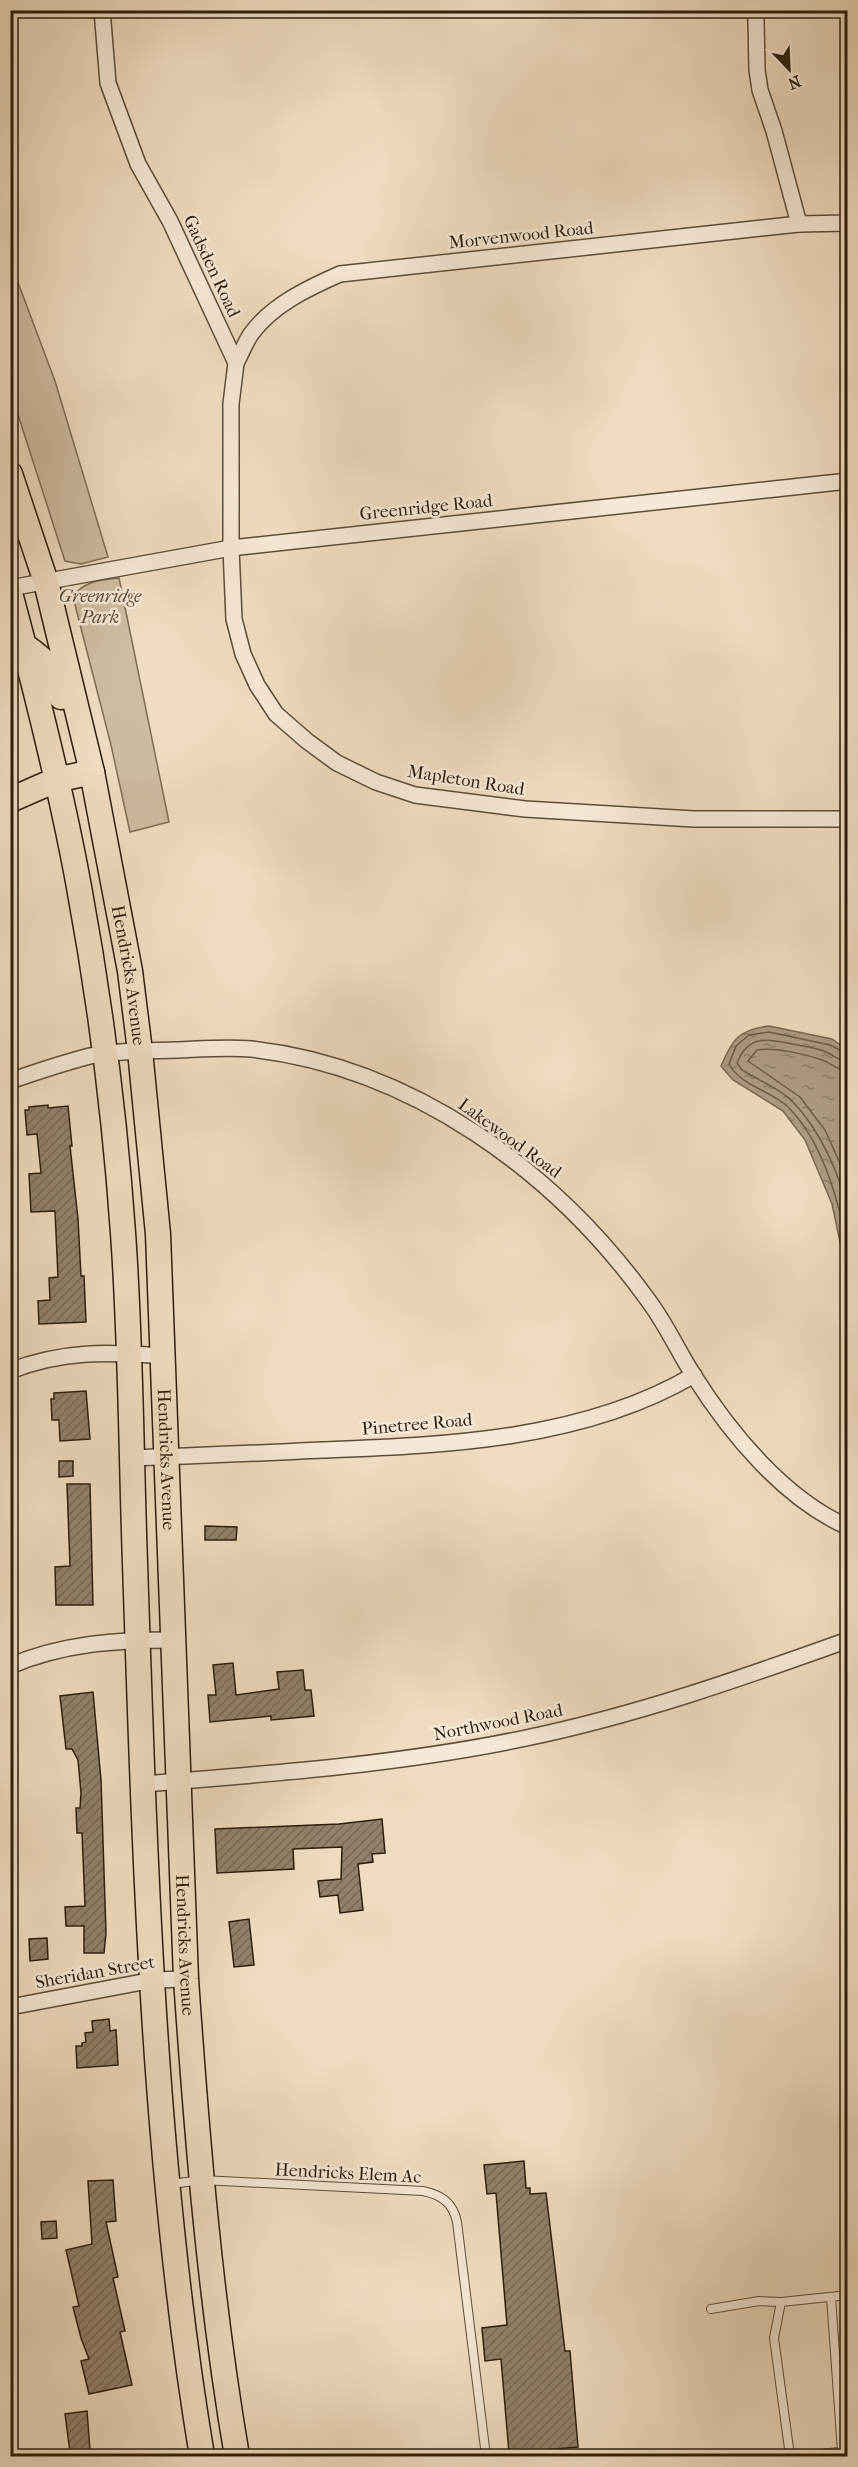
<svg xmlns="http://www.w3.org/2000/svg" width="858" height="2467" viewBox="0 0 858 2467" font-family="'IM FELL French Canon',serif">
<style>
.park{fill:#cebca1;stroke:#7d6d56;stroke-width:1.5}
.water{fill:url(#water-ripples);stroke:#796953;stroke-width:1.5}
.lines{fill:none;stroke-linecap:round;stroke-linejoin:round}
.shore{stroke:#6c5c48;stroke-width:1.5}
.building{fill:url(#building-hatch);stroke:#2c1e0c;stroke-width:1.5}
.service-casing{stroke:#5d4e39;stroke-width:10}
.minor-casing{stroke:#5d4e39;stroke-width:18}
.primary-casing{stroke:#2c1e0c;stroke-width:27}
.service{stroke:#f5e8d6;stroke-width:8}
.minor{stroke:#f5e8d6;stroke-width:15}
.primary{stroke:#efdcc0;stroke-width:24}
.labels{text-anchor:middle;stroke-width:5;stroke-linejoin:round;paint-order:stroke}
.street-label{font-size:18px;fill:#2c1e0c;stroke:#f5e8d6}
.park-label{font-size:18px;font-style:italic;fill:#5d4d39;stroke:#f5e8d6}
</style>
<defs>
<pattern id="water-ripples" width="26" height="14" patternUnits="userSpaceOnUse" patternTransform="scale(1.5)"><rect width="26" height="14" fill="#ad9b83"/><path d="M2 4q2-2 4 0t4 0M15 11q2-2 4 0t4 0" fill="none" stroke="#8d7e6a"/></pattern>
<pattern id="building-hatch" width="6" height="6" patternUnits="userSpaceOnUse" patternTransform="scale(1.5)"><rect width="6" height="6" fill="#91816a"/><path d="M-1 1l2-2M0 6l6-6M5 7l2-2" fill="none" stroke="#776956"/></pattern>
</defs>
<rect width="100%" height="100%" fill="#efdcc0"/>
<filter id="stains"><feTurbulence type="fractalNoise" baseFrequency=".00333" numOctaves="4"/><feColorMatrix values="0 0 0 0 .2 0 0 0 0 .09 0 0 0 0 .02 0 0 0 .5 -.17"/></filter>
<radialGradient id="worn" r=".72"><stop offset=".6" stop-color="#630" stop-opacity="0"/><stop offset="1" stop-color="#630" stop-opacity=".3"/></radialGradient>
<g class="park">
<path d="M11,264L55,381L108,557L81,564L65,561L11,393Z"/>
<path d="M119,578L169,822L130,832L111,745L73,597C83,581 101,580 119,578Z"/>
</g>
<path class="water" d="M769,1026L832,1039L847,1050V1275L832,1204L805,1140L783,1111L733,1080L721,1066C733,1038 739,1030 769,1026Z"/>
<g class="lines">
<g class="shore">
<path d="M848,1054L830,1045L769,1032L749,1035L736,1046L729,1064C741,1086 770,1090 788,1107C823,1142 837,1198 848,1245"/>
<path d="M848,1062C838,1061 834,1055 826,1052C818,1048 807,1047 798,1045C771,1040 749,1032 737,1063L742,1070C758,1080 781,1089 793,1102C820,1130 839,1173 848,1210"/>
<path d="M848,1071C836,1070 832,1063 822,1060C805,1054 774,1047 757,1050L748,1061L800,1097L825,1130L848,1181"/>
</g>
</g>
<g class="building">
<path d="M48,1105V1108L68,1106L72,1146H70L78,1219L81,1276H84L86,1322L39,1324L38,1301L50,1300L49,1278L58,1277L55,1211L31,1212L29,1174L41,1173L37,1134L27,1135L25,1110H29V1107Z"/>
<path d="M86,1391L90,1439L60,1441L59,1420H52L51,1399H54V1393Z"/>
<path d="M59,1461H73V1476L59,1477Z"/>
<path d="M67,1484H90L93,1605H56L55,1567L70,1566Z"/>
<path d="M205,1526L237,1527L236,1540H205Z"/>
<path d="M233,1663L236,1695L279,1689L277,1672L303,1670L305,1690H311L314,1716L271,1720V1716L210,1722L208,1695H216L213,1665Z"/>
<path d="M93,1692L101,1780L106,1933L104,1953H84V1926H66L65,1907L85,1906L82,1833H77L76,1808H80L81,1793L78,1760L72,1749H66L60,1696Z"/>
<path d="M382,1819L385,1853L372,1854L373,1862L358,1864L363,1910L340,1913L338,1895L320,1897L318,1881L341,1879L342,1847L293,1849L294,1869L217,1873L215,1829L339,1824Z"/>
<path d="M249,1919L254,1965L234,1967L229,1922Z"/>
<path d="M47,1938L48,1959L30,1961L29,1939Z"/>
<path d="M109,2019L110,2031L116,2030L118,2065L77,2068L76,2046H82V2043L86,2042L85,2033L93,2032L92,2021Z"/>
<path d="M524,2161L526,2188H530V2194L546,2193L565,2351H570L578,2447L509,2453L501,2359L485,2361L482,2328L507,2325L496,2193L487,2194L484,2165Z"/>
<path d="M113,2180L116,2221L106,2222L118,2277L113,2278L125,2331L120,2332L132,2385L89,2394L81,2361L89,2359L81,2338L73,2307L79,2306L66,2250L92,2244L88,2181Z"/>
<path d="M56,2221L57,2238L42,2239L41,2222Z"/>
<path d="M87,2411L90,2450L70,2452L65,2414Z"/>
</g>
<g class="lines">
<defs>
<g id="service">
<path d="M171,2184L202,2180L423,2191C442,2195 453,2203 457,2222L486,2456"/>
<path d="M831,2297L842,2451"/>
<path d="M711,2309L759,2301L781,2302"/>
<path d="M790,2456L774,2338L781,2302L848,2295"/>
<path d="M804,2456L847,2451"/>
</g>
<g id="minor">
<path d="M102,10L108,83L138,164L170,221L236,363L231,404V548L234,619L243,654L257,685L276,714L307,741L337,763L376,782L415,795L525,809L694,819H848"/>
<path d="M756,20L757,70L760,90L774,131L799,224"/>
<path d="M236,363C241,354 245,343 251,334C272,305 308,288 340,274L799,224L848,223"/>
<path d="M10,588L231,548L848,481"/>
<path d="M10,1081C36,1072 63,1063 90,1056C118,1050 149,1051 178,1050C202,1049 227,1047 251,1049C412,1067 555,1171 648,1300C666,1324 678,1351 694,1376C730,1433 784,1499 848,1527"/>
<path d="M10,1371C63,1350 109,1352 164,1356"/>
<path d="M132,1458C195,1456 259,1453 323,1450C448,1445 583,1440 694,1375"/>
<path d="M10,1666C63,1643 118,1640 174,1640"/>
<path d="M143,1784C269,1774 403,1764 526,1738C637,1715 742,1678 848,1640"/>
<path d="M10,2007L153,1980L186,1979"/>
</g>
<g id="primary">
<path id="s1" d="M10,474L46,582L92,772L130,971L140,1051L158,1234L186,1979C197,2138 210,2299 237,2456"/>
<path d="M10,593C36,690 61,788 79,887C100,1001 115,1117 123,1233C131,1343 131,1453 135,1563C145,1862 153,2161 202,2456"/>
<path d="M25,646C49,663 53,669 61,697"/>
<path d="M10,800L56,780L92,772"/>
</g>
</defs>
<use href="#service" class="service-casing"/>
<use href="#minor" class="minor-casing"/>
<use href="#primary" class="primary-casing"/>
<use href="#service" class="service"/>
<use href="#minor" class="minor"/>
<use href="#primary" class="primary"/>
</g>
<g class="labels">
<g class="street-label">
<text transform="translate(521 235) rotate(-6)" y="6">Morvenwood Road</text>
<text transform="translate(212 266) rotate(65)" y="6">Gadsden Road</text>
<text transform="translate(426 507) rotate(-6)" y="6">Greenridge Road</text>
<text transform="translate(466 780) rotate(9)" y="6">Mapleton Road</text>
<text dy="6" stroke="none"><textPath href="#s1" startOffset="516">Hendricks Avenue</textPath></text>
<text transform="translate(510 1138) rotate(36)" y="6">Lakewood Road</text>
<text transform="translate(417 1424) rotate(-5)" y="6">Pinetree Road</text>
<text dy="6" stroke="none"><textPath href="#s1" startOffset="1002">Hendricks Avenue</textPath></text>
<text transform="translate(498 1722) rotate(-11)" y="6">Northwood Road</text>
<text dy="6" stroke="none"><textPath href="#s1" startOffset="1488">Hendricks Avenue</textPath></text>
<text transform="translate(95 1972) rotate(-10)" y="6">Sheridan Street</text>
<text transform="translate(348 2173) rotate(3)" y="6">Hendricks Elem Ac</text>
</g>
<g class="park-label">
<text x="100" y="602">Greenridge<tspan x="100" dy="21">Park</tspan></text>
</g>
</g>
<rect width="858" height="2467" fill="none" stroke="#efdcc0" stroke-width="36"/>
<rect x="12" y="12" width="834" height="2443" fill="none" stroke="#2c1e0c" stroke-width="3"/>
<rect x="18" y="18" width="822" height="2431" fill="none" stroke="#2c1e0c" stroke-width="1.5"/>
<g transform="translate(789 69) rotate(157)" stroke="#f5e8d6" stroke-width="4.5" paint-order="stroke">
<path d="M0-4.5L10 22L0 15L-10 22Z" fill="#2c1e0c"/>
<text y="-9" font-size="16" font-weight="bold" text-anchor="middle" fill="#2c1e0c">N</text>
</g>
<rect width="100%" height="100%" filter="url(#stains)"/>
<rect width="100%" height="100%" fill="url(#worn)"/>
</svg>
